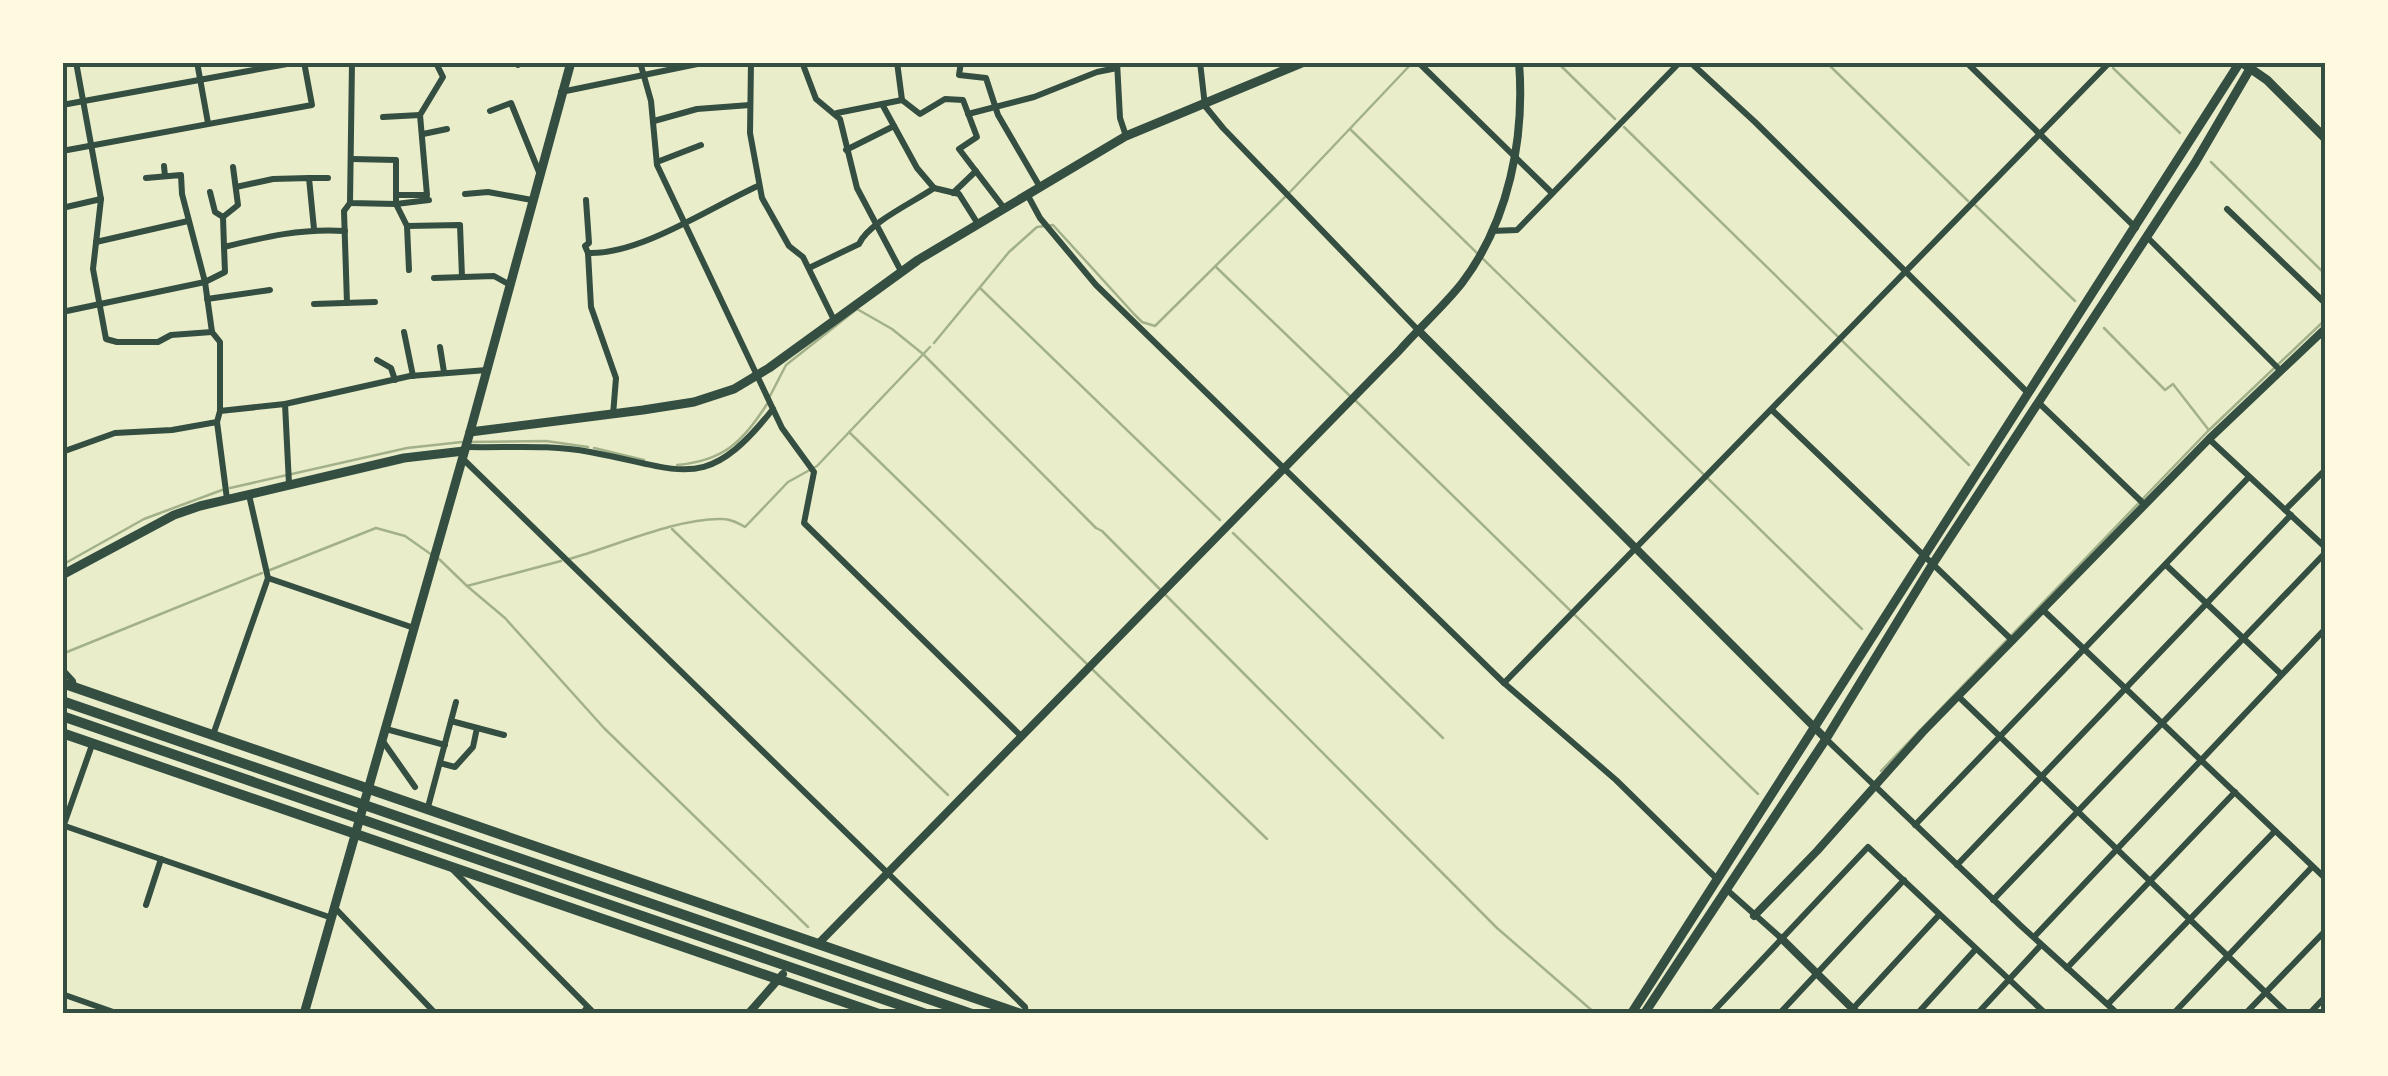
<svg xmlns="http://www.w3.org/2000/svg" width="2388" height="1076" viewBox="0 0 2388 1076" font-family="Quicksand,sans-serif">
<style>
.lines{fill:none;stroke-linecap:round;stroke-linejoin:round}
.stream{stroke:#a3b18a;stroke-width:2.5}
.minor{stroke:#344e41;stroke-width:6}
.tertiary{stroke:#344e41;stroke-width:8}
.secondary{stroke:#344e41;stroke-width:9}
.primary{stroke:#344e41;stroke-width:9}
.trunk{stroke:#344e41;stroke-width:10}
.motorway{stroke:#344e41;stroke-width:10}
.neatline{fill:none;stroke:#344e41;stroke-width:4}
</style>
<rect width="100%" height="100%" fill="#e9edc9"/>
<g class="lines">
<g class="stream">
<path d="M1557,62L1615,119"/>
<path d="M1826,62L1968,201"/>
<path d="M2113,68L2180,133"/>
<path d="M1624,127L1969,465"/>
<path d="M1350,129L1862,629"/>
<path d="M2211,162L2326,275"/>
<path d="M1290,192L1413,62"/>
<path d="M1975,205L2075,301"/>
<path d="M1216,267L1349,395"/>
<path d="M980,288L1220,520"/>
<path d="M2104,328L2165,390L2173,384L2208,429"/>
<path d="M934,343L1009,252L1037,227L1053,225L1134,314L1142,322L1155,326L1285,197"/>
<path d="M770,396L786,365L857,309L892,329L923,354L1096,528L1102,531L1497,928L1596,1014"/>
<path d="M1355,400L1758,794"/>
<path d="M849,432L1087,664"/>
<path d="M470,442L546,441L588,447"/>
<path d="M594,448L644,460"/>
<path d="M677,465C723,461 743,442 767,404"/>
<path d="M230,488L407,448L462,442"/>
<path d="M672,529L948,795"/>
<path d="M1233,533L1443,738"/>
<path d="M439,559L467,586L561,561"/>
<path d="M569,559C613,547 679,517 723,519C731,519 738,523 745,527L788,482L817,466L930,347"/>
<path d="M62,565L144,519L222,490"/>
<path d="M270,570L376,528L405,536L432,555"/>
<path d="M467,586L505,618L604,728L808,927"/>
<path d="M62,654L262,573"/>
<path d="M1092,669L1267,839"/>
<path d="M1881,771L2208,431L2326,319"/>
</g>
<g class="minor">
<path d="M76,62L101,199L93,269L106,339L117,342H158L171,335L212,332"/>
<path d="M197,62L208,123"/>
<path d="M352,62L350,203L396,204L407,226L460,225L462,277"/>
<path d="M517,62L518,65"/>
<path d="M640,62L651,101L657,165L782,428L814,472L804,523L1021,736"/>
<path d="M751,62L750,133L762,198L789,246L803,257L834,320"/>
<path d="M802,62L816,99L840,119L857,188L901,271"/>
<path d="M897,62L902,100L920,114L945,99L963,100L977,137L959,149L1004,208"/>
<path d="M961,62L959,75L986,78L998,115L1040,187"/>
<path d="M1117,62L1120,118L1126,136"/>
<path d="M1200,62L1205,106L1223,128L1418,330"/>
<path d="M1418,62L1552,193"/>
<path d="M1690,62L1755,122L2027,392"/>
<path d="M1966,62L2136,228"/>
<path d="M561,92L707,62"/>
<path d="M882,104L917,168L934,188L959,194L978,224"/>
<path d="M62,105L298,62"/>
<path d="M490,111L511,103L539,172"/>
<path d="M837,113L902,100"/>
<path d="M968,114L1034,97L1097,72L1117,68"/>
<path d="M383,117L420,115"/>
<path d="M654,121L697,109L750,105"/>
<path d="M423,134L447,129"/>
<path d="M846,150L894,126"/>
<path d="M62,151L312,105L304,62"/>
<path d="M352,159L396,160V204L429,200"/>
<path d="M657,162L701,145"/>
<path d="M164,166L165,176"/>
<path d="M233,167L238,205L223,217L224,247C265,237 302,228 345,231"/>
<path d="M146,178L181,175L182,194L205,282L212,332L220,342V411"/>
<path d="M309,178H328"/>
<path d="M236,187L273,179L309,178L314,229"/>
<path d="M210,192L215,212L223,217"/>
<path d="M953,193L976,171"/>
<path d="M465,194L488,192L532,200"/>
<path d="M1027,194L1040,218L1096,285L1504,683L1616,780L1717,879"/>
<path d="M397,195H427L420,115L443,77L437,65L441,62"/>
<path d="M586,200L589,243L585,246L588,253L591,307L616,378L613,415"/>
<path d="M62,208L101,199"/>
<path d="M2227,209L2326,304"/>
<path d="M407,226L409,270"/>
<path d="M1492,231L1517,230L1680,62"/>
<path d="M2147,237L2280,370"/>
<path d="M96,242L188,221"/>
<path d="M588,253C640,255 709,208 758,186"/>
<path d="M809,268L859,244C868,223 914,202 934,188"/>
<path d="M434,278L494,276L510,285"/>
<path d="M207,299L270,290"/>
<path d="M347,303L344,211L350,203"/>
<path d="M314,304L375,302"/>
<path d="M62,312L205,282L225,272L224,247"/>
<path d="M404,332L413,376"/>
<path d="M440,347L444,372"/>
<path d="M377,360L391,368L395,380"/>
<path d="M2039,403L2145,505"/>
<path d="M285,404L289,484"/>
<path d="M1772,410L2013,641"/>
<path d="M217,422L227,499"/>
<path d="M2209,439L2326,548"/>
<path d="M467,447C508,448 549,444 590,452C683,469 705,495 773,409"/>
<path d="M62,452L115,433L172,430L217,422L220,411L285,404L410,376L487,370"/>
<path d="M462,458L1025,1007L1026,1014"/>
<path d="M249,495L268,578"/>
<path d="M2285,510L2326,469"/>
<path d="M2166,565L2281,674"/>
<path d="M2043,610L2326,879"/>
<path d="M62,669L73,681L74,687"/>
<path d="M1504,683L2110,62"/>
<path d="M1960,698L2288,1014"/>
<path d="M451,721L504,735"/>
<path d="M386,729L445,745"/>
<path d="M213,735L268,578L414,628"/>
<path d="M1826,739L2020,925L2118,1014"/>
<path d="M382,740L415,787"/>
<path d="M440,763L455,767L473,747L477,728"/>
<path d="M428,807L456,702"/>
<path d="M62,825L332,918"/>
<path d="M1915,825L2249,477"/>
<path d="M62,830L92,745"/>
<path d="M1957,865L2291,515"/>
<path d="M452,869L595,1014"/>
<path d="M1726,889L1781,938"/>
<path d="M1993,900L2326,552"/>
<path d="M146,905L161,859"/>
<path d="M335,908L436,1014"/>
<path d="M2034,937L2326,628"/>
<path d="M2067,968L2235,792"/>
<path d="M62,994L119,1014"/>
<path d="M2108,1004L2275,831"/>
<path d="M582,1014L585,1010"/>
<path d="M1711,1014L1868,847L2046,1014"/>
<path d="M1779,1014L1904,880"/>
<path d="M1848,1014L1939,915"/>
<path d="M1917,1014L1975,950"/>
<path d="M1977,1014L2041,945"/>
<path d="M2173,1014L2312,867"/>
<path d="M2245,1014L2326,930"/>
<path d="M2309,1014L2326,996"/>
</g>
<g class="tertiary">
<path d="M1418,330L1826,739"/>
<path d="M1754,916L1817,851L1923,732L2209,439L2326,328"/>
<path d="M1781,938L1858,1014"/>
<path d="M818,944L1399,351C1419,328 1443,307 1462,283C1509,221 1525,138 1519,62"/>
<path d="M748,1014L783,974"/>
</g>
<g class="secondary">
<path d="M2241,62L2267,80L2326,139"/>
<path d="M470,432L643,410L694,402L734,389L769,368L918,260L1126,136L1304,62"/>
<path d="M62,575L174,515L200,506L404,458L464,451"/>
<path d="M304,1014L470,432L571,62"/>
</g>
<g class="primary">
<path d="M1631,1014L2240,62"/>
<path d="M1644,1014L1826,739L1932,565L2195,163L2254,62"/>
</g>
<g class="trunk">
<path d="M62,683L1021,1014"/>
<path d="M62,733L879,1014"/>
</g>
<g class="motorway">
<path d="M62,701L972,1014"/>
<path d="M62,716L926,1014"/>
</g>
</g>
<rect width="2388" height="1076" fill="none" stroke="#fefae0" stroke-width="130"/>
<rect x="65" y="65" width="2258" height="946" class="neatline"/>
</svg>
